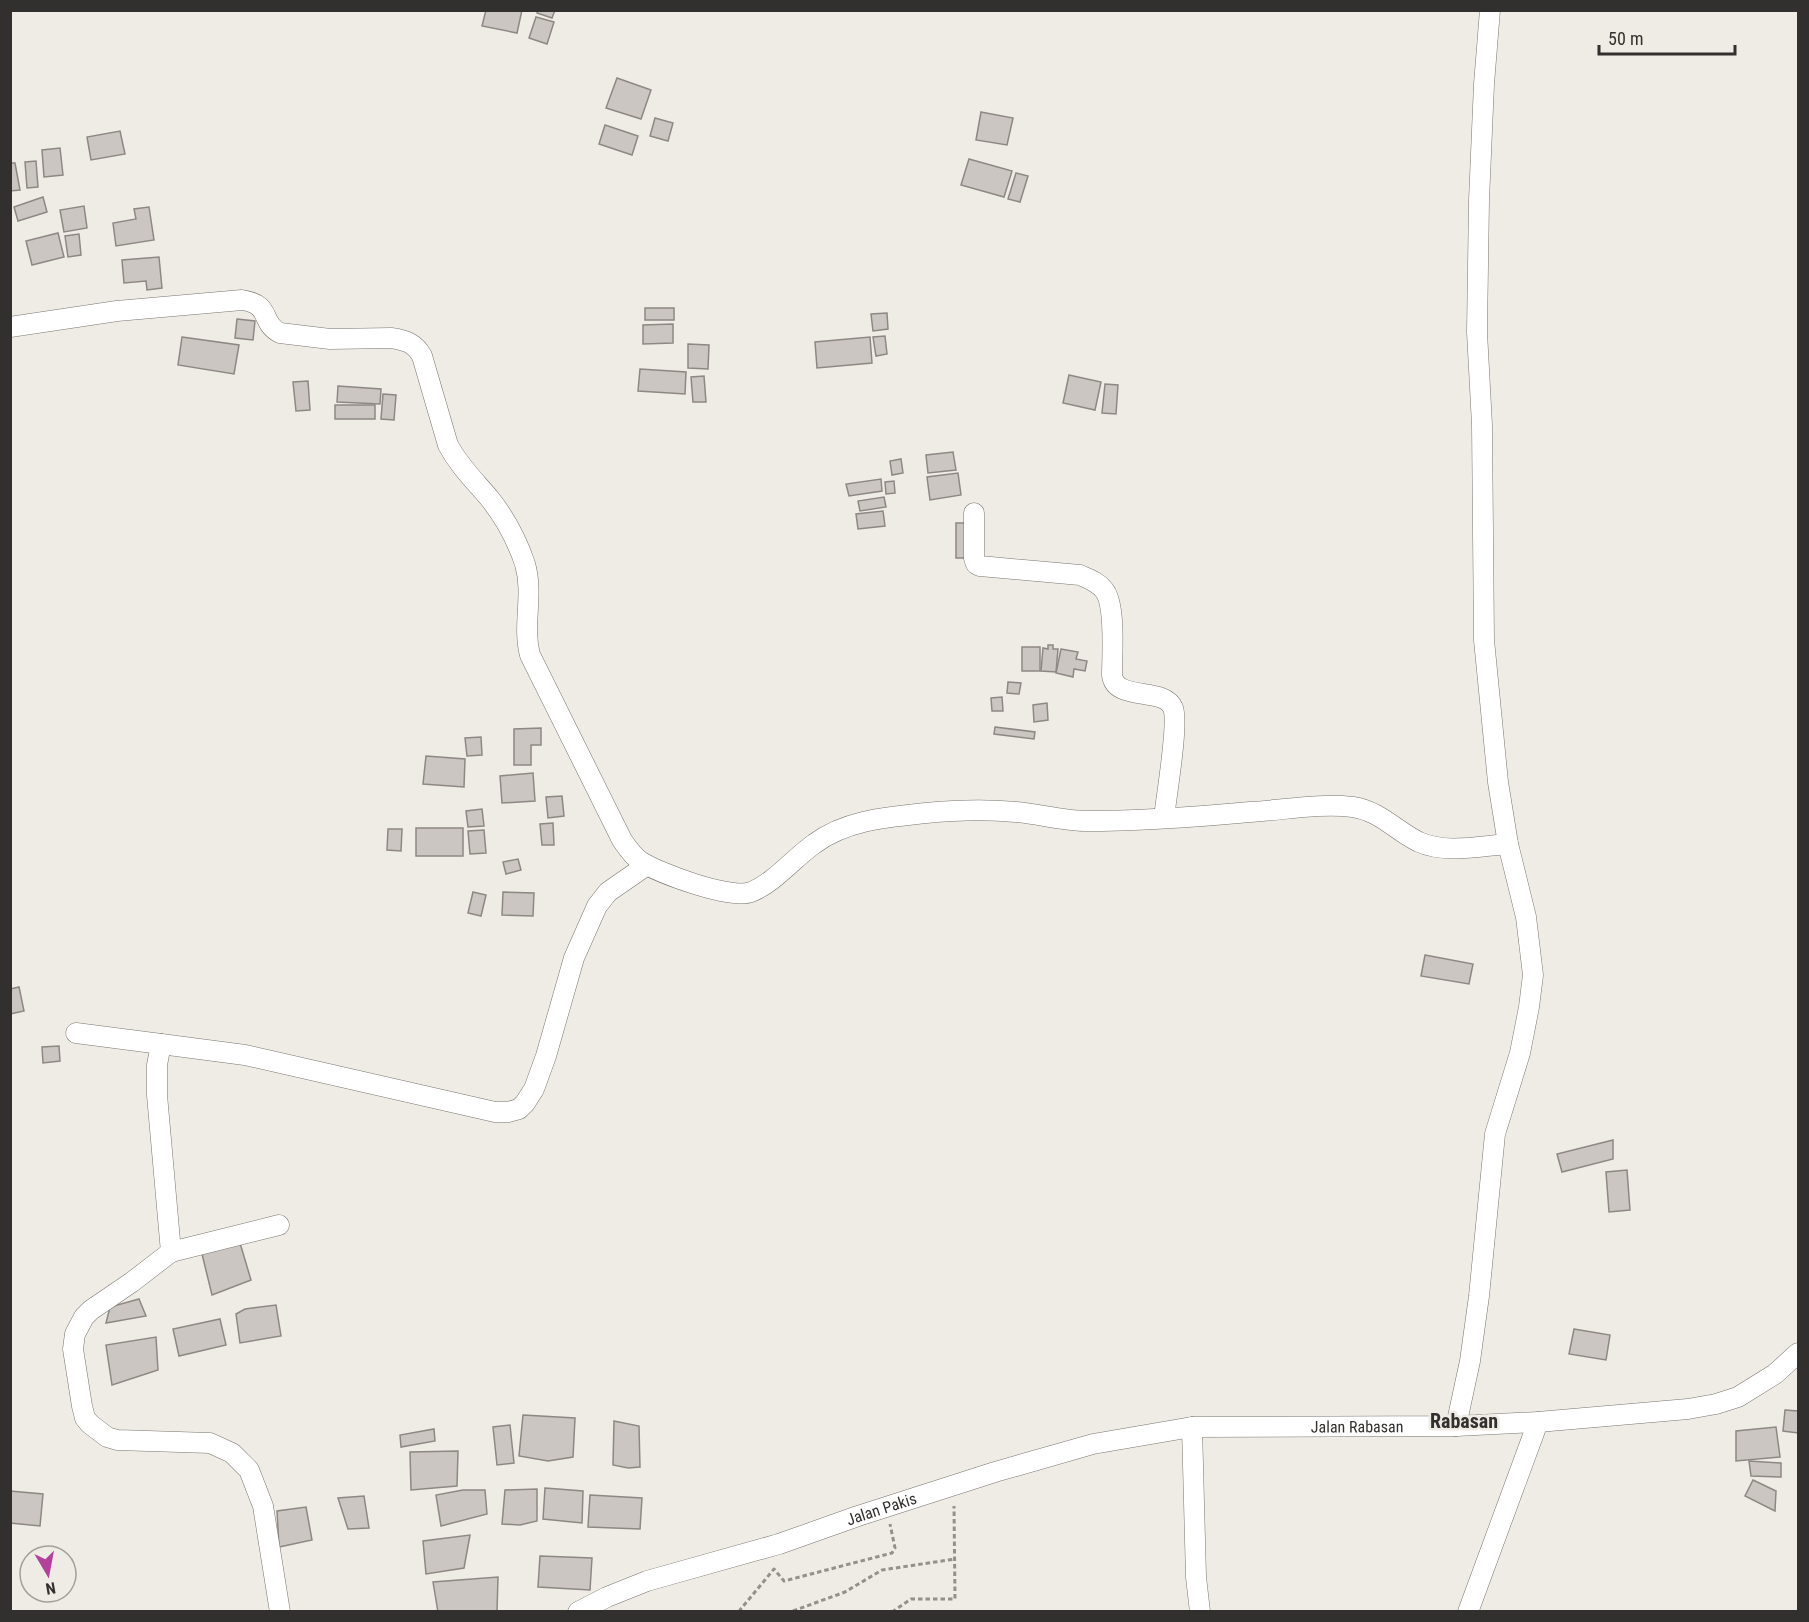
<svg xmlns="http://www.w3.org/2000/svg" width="1809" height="1622" viewBox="0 0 1809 1622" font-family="'Roboto Condensed',sans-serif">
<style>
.building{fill:#ccc6c2;stroke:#8e8884;stroke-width:1.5}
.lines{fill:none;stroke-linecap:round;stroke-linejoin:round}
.minor-casing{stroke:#797670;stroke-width:21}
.path{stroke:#94918d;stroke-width:3;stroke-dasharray:4.5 3;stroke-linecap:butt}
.minor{stroke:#fff;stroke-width:20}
.labels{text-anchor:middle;stroke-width:5;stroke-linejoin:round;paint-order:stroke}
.street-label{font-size:16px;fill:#32302e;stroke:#efebe5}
.quarter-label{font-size:20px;font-weight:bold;fill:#32302e;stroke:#efebe5}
</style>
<rect width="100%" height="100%" fill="#efebe5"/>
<g class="building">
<path d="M486,10H522L517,33L482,26Z"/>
<path d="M538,10H555L552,18L537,13Z"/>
<path d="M536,17L554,22L547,44L529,38Z"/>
<path d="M617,78L651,90L641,119L606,108Z"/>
<path d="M981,112L1013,118L1007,145L976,140Z"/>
<path d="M655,118L673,123L668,141L650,136Z"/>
<path d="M605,125L638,136L632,155L599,144Z"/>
<path d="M120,131L125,154L91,160L87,137Z"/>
<path d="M60,148L63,175L44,177L42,150Z"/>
<path d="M969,159L1012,171L1004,197L961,185Z"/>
<path d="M36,161L38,187L27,188L25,162Z"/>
<path d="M10,163H15L20,190L10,191Z"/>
<path d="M1016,173L1028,176L1020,202L1008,199Z"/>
<path d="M43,197L47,212L18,221L14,207Z"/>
<path d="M84,206L87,228L64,232L60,210Z"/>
<path d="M149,207L154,240L116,246L113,223L136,219L134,209Z"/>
<path d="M58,233L64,257L32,265L26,241Z"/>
<path d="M79,234L81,255L68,257L65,236Z"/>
<path d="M159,257L162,288L147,290L146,281L124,283L122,260Z"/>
<rect x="645" y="308" width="29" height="12"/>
<path d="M887,313L888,329L873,331L871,314Z"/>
<path d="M237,319L255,321L253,340L235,338Z"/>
<path d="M673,324V343L643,344V325Z"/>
<path d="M885,336L887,354L876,356L873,337Z"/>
<path d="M182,337L239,345L234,374L178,365Z"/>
<path d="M870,337L872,363L817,368L815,342Z"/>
<path d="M688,344L709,345L708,369L688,368Z"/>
<path d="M640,369L686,372L685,394L638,391Z"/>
<path d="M1069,375L1101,382L1095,410L1063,403Z"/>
<path d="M704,376L706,402H693L691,377Z"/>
<path d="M308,381L310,410L296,411L293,382Z"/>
<path d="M1105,384L1118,385L1116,414L1102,413Z"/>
<path d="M338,386L381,389L380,404L337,402Z"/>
<path d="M383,394L396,395L394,420L381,419Z"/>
<rect x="335" y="405" width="40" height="14"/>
<path d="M953,452L956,470L928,473L926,455Z"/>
<path d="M901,459L903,473L892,475L890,461Z"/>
<path d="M958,473L961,495L930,500L927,477Z"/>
<path d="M881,479L882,491L849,496L846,484Z"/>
<path d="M894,481L895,493L886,494L885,482Z"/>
<path d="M884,497L886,507L860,511L858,501Z"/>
<path d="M883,511L885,526L858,529L856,514Z"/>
<rect x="956" y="523" width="13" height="35"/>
<path d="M1048,645H1053V649H1058L1056,672L1041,671L1043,648L1048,649Z"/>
<rect x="1022" y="647" width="18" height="24"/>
<path d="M1061,649L1078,652L1076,659L1087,661L1085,671L1074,669L1073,677L1056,673Z"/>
<path d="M1008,682L1021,683L1019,694L1007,693Z"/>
<path d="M1002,697L1003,711H992L991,698Z"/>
<path d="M1047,703L1048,720L1034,722L1033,705Z"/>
<path d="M995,727L1035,732L1034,739L994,734Z"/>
<path d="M541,728V745H531V765H514V729Z"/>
<path d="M481,737L482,755L467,756L465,738Z"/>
<path d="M426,756L465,759L464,787L423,784Z"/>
<path d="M533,773L535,801L502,803L500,776Z"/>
<path d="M562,796L564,816L548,818L546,797Z"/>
<path d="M482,809L484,826L468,827L466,811Z"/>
<path d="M553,823L554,845H542L540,824Z"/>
<rect x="416" y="828" width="47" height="28"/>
<path d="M388,829H402L401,851L387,850Z"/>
<path d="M484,830L486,853L470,854L468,831Z"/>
<path d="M518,859L521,870L506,874L503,862Z"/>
<path d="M473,892L486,895L481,916L468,913Z"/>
<path d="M503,892L534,893L533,916L502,915Z"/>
<path d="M1425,955L1473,964L1469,984L1421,976Z"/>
<path d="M19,987L24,1011L10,1014V989Z"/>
<path d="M59,1046L60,1061L43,1063L42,1047Z"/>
<path d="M1613,1140V1159L1562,1172L1557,1154Z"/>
<path d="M1627,1170L1630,1210L1609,1212L1606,1172Z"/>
<path d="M240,1243L251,1280L212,1295L202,1254Z"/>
<path d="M139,1299L146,1316L106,1323L110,1307Z"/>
<path d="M276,1305L281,1336L240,1343L236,1314L245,1309Z"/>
<path d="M220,1319L226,1345L179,1356L173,1329Z"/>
<path d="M1574,1329L1610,1335L1606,1360L1569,1354Z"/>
<path d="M156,1337L158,1370L112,1385L106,1345Z"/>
<path d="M1785,1410L1798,1411V1433L1783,1431Z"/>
<path d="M523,1415L575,1418L573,1457L548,1461L519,1456Z"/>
<path d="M614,1421L639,1426L640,1467L628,1468L613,1465Z"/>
<path d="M510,1425L514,1463L497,1465L493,1427Z"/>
<path d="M1776,1427L1780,1457L1736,1461V1431Z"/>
<path d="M434,1429L435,1441L401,1447L400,1435Z"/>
<path d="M458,1451L457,1486L411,1490L410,1452Z"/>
<path d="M1749,1461L1781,1463V1477L1751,1476Z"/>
<path d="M1753,1480L1776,1491L1775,1511L1745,1496Z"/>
<path d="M545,1488L583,1491L582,1523L543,1519Z"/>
<path d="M537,1489V1521L520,1525L502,1524L505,1490Z"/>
<path d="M463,1490H485L487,1514L441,1526L436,1495Z"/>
<path d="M10,1491L43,1494L40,1526L10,1523Z"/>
<path d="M590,1495L642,1498L640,1529L588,1527Z"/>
<path d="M364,1496L369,1528L348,1529L338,1498Z"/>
<path d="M306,1507L312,1540L279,1547L277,1511Z"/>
<path d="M470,1535L464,1568L426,1574L423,1541Z"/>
<path d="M540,1556L592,1558L590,1590L538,1587Z"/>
<path d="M498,1577L497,1612H438L433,1582Z"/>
</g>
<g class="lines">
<defs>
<g id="minor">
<path d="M10,327L117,311L242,300C273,305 259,322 280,333L330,339L391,338C405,340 415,343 422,356L448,445C459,466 475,481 490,499C505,518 517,540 525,564C534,595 522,625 530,655L622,840C627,847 632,855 640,861C658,873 731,900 751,892C774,883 794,858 814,844C846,820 888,817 926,813C956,810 986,809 1016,812C1039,814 1063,821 1086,821C1141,821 1195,817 1250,812C1284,810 1320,803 1353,807C1380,811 1396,831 1419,842C1446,854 1480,846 1508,844"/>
<path d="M974,513V558L976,564L980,566L1080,575C1089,579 1098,582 1104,590C1116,604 1112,656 1112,675C1115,702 1164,686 1173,708C1179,723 1166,798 1164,818"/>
<path d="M76,1033L161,1044"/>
<path d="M279,1225L171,1252L132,1282L91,1310L84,1317L75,1334L73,1349L82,1406L85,1418L90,1424L107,1437L117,1440L210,1443L232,1453L249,1470L263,1506L280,1612"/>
<path d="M171,1252L157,1095V1065L161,1044L245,1055L495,1112H508L519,1109L525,1103L534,1089L546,1056L574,958L597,906L608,892L647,865"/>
<path d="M1456,1426L1470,1361L1479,1296L1495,1134L1520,1053L1529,1007L1533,975L1526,917L1508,844L1498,782L1484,640L1482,425L1477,332L1479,200L1484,84L1490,10"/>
<path d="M1192,1427L1196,1577L1200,1612"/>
<path id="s1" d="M578,1612L607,1597L647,1581L779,1544L858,1516L995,1472L1093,1444L1192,1427L1456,1426L1538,1422L1688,1409L1716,1404L1738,1397L1775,1374L1798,1353"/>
<path d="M1468,1612L1538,1422"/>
</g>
</defs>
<use href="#minor" class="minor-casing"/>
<g class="path">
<path d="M793,1611L845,1592L882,1570L955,1559"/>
<path d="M740,1612V1610L774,1569L784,1581L892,1553L895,1548L890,1524"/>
<path d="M892,1612L911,1599H955L954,1506"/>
</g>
<use href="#minor" class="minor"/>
</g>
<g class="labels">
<g class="street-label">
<text dy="6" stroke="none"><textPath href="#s1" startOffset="808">Jalan Rabasan</textPath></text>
<text dy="6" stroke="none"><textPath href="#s1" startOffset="321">Jalan Pakis</textPath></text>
</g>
<g class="quarter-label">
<text x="1464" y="1428">Rabasan</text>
</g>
</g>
<rect width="1809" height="1622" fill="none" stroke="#32302e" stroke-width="24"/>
<g transform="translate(48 1574) rotate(170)"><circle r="28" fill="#efebe5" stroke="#a3a09c" stroke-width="1.5"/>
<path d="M0-4.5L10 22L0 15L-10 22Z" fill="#b3419c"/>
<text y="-9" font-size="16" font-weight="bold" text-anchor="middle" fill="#32302e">N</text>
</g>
<path d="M1599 45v9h136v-9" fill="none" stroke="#32302e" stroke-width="3"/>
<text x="1608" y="45" font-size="18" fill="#32302e" stroke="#efebe5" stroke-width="4.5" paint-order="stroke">50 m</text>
</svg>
